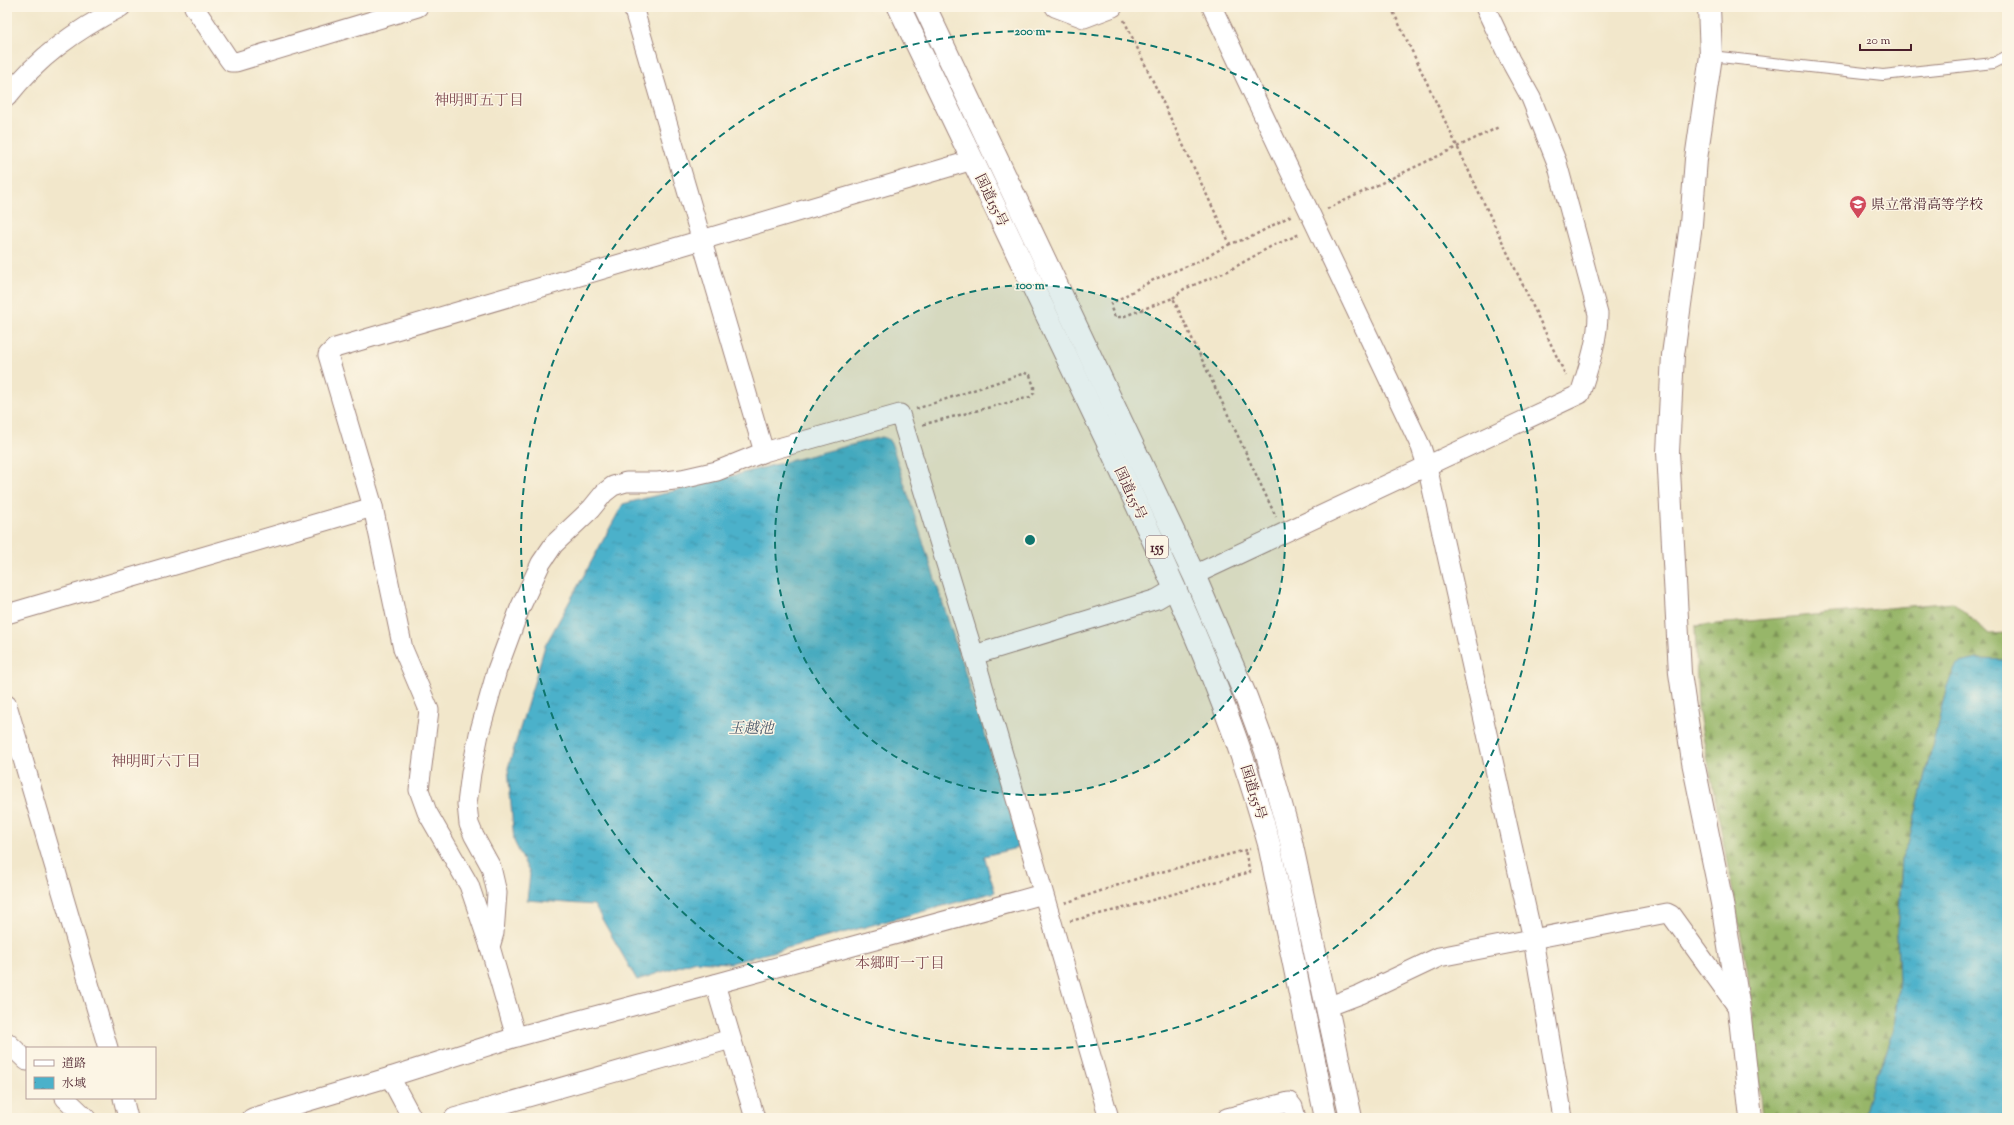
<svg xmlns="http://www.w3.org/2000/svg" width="2014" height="1125" viewBox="0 0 2014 1125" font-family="'Sorts Mill Goudy','Noto Serif JP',serif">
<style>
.forest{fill:url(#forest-firs);stroke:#706a4a}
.water{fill:url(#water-ripples);stroke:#4a687a}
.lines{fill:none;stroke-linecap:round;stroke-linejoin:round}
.service-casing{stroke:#9e837b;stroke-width:12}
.minor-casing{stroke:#9e837b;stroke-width:21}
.tertiary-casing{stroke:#9e837b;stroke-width:24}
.trunk-casing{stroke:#9e837b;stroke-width:24}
.path{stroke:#9e837b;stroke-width:2.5;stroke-dasharray:3 3;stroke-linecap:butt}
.service{stroke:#fff;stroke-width:10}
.minor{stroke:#fff;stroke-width:19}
.tertiary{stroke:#fff;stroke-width:22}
.trunk{stroke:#fff;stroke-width:22}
.ring{fill:none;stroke:#0f766e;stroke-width:2;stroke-dasharray:7 5}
.labels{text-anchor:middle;stroke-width:3;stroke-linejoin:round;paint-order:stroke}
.shield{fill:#fcf5e5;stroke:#7f5f63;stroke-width:1}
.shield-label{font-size:13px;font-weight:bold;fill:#4a1f2b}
.street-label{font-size:14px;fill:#4a1f2b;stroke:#fcf5e5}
.poi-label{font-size:14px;fill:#4a1f2b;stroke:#fcf5e5;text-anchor:start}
.neighbourhood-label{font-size:15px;fill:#835055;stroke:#fcf5e5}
.water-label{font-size:15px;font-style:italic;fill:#4a596b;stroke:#fcf5e5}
.centre{fill:#0f766e;stroke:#fcf5e5;stroke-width:2}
.ring-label{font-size:12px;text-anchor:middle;font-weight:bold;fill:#0f766e;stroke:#fcf5e5;stroke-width:3;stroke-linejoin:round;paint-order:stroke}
</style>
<defs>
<pattern id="forest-firs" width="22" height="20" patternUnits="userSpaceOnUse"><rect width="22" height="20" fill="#97b669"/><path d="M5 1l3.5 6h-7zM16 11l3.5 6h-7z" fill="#7d9357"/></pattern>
<pattern id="water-ripples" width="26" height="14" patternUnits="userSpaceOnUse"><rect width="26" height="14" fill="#4bb1ca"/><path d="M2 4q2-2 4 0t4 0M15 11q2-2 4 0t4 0" fill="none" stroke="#408fa4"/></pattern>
</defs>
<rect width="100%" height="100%" fill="#fcf5e5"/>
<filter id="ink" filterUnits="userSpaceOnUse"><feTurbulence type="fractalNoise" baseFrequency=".025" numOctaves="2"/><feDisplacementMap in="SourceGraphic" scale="8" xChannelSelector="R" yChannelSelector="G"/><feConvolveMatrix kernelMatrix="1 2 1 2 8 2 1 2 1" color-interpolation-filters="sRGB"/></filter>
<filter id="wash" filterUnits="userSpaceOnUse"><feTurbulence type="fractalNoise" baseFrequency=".012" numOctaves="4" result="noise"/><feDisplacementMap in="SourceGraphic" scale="16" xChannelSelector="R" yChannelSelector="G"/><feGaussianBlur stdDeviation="0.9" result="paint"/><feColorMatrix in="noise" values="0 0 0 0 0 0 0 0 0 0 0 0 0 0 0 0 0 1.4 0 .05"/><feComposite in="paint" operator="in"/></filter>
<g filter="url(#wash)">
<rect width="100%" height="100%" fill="#f2e7cb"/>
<path class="forest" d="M1953,602L1989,634L2007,633V660L1976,659L1947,686L1908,845L1901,859L1897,935L1899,980L1894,1030L1884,1059L1873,1081L1864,1118H1762L1747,967L1698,709L1695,626Z"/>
<g class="water">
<path d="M882,437L888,439L892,445L1021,847L984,856L995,892L731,963L695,961L637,980L594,905L527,900L530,874L514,841L508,768L545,646L623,504Z"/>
<path d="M1976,659L2007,660V1118H1872L1865,1113L1873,1081L1884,1059L1894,1029L1899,980L1897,935L1901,859L1908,844L1947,686L1957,664Z"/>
</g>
</g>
<g filter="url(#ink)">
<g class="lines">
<defs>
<path id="service" d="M1711,56L1883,75L1994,63L2007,56"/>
<g id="minor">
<path d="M194,7L228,58L231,62H236L418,7"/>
<path d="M633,7L764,452"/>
<path d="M1055,7L1084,18L1113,7"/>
<path d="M1212,7L1421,447L1427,466L1533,939L1563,1118"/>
<path d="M7,97C38,57 76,30 121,7"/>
<path d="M1194,575L1580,394C1588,369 1598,341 1598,314L1557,163L1531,98L1510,60L1485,7"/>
<path d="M7,614L373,507"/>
<path d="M974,655L1157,599L1176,588"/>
<path d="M7,705L108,1048"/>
<path d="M490,947L494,933L497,893L491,867L474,836L469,824L467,804L471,773L479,734L497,670L520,608L541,563L554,544L591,509L604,493L613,486L626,482H658L682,479L717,471L764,452L900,414L974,655L1109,1118"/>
<path d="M715,984L755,1118"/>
<path d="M1327,1007L1361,994L1439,957L1667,913L1671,915L1739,1009"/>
<path d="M516,1037L490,947L469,885L427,812L419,790L429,710L403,649L373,507L328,355L335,348L973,160"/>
<path d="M7,1042L27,1061"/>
<path d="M390,1077L412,1118"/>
<path d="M65,1098L86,1118"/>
<path d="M123,1098L128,1118"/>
<path d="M252,1118L390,1077L516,1037L715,984L1043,894"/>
<path d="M454,1118L731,1039"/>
<path d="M1227,1118L1289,1102L1293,1107L1296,1118"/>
</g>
<path id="tertiary" d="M1709,7L1711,56L1696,159L1691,224L1673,355L1668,452L1680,673L1693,762L1722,903L1739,1009L1751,1118"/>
<g id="trunk">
<path d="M899,7C968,151 1038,295 1106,439C1168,571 1231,703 1269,844L1326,1118"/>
<path d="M925,7L1194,575L1246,697L1266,751L1290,837L1351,1118"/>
</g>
</defs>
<use href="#service" class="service-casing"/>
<use href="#minor" class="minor-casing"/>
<use href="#tertiary" class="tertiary-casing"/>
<use href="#trunk" class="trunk-casing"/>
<g class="path">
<path d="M1391,7L1566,376"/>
<path d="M1124,20L1230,244L1251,237L1292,215"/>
<path d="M1327,209L1499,127"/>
<path d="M1230,244L1197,262L1155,279L1112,303L1111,308L1115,317H1122L1173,298L1276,517"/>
<path d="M1173,298L1184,289L1228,271L1270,247L1300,234"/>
<path d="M916,409L1025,373L1030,375L1034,387V393L1030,397L921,425"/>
<path d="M1065,903L1142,877L1250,849"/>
<path d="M1070,921L1128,907L1250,872L1245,851"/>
</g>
<use href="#service" class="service"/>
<use href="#minor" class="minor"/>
<use href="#tertiary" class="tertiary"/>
<use href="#trunk" class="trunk"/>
</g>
</g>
<circle cx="1030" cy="540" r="255" fill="#0f766e" fill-opacity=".12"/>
<g class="ring">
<circle cx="1030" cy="540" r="255"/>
<circle cx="1030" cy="540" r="509"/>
</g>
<defs>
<symbol id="school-pin" viewBox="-11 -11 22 30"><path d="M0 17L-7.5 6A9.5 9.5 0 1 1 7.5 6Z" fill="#d1495b" stroke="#fcf5e5"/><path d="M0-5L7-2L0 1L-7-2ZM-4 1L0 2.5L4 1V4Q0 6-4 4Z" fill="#fff"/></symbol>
</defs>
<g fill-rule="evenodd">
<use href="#school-pin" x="1848" y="194" width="20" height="27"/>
</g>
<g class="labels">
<rect class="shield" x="1146" y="536" width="22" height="22" rx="3"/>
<g class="shield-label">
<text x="1157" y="552">155</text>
</g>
<g class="street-label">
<text transform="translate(992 200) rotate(64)" y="5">国道155号</text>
<text transform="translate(1131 493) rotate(65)" y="5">国道155号</text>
<text transform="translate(1254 792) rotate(73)" y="5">国道155号</text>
</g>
<g class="poi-label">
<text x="1871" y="209">県立常滑高等学校</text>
</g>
<g class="neighbourhood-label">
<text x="479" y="105">神明町五丁目</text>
<text x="156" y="766">神明町六丁目</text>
<text x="900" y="968">本郷町一丁目</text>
</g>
<g class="water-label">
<text x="751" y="733">玉越池</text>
</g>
</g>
<circle cx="1030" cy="540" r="6" class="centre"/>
<g class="ring-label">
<text x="1030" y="35">200 m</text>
<text x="1030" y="289">100 m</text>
</g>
<rect width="2014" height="1125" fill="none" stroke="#fcf5e5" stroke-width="24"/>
<rect x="26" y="1047" width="130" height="52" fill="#fcf5e5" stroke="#b59f9b"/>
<rect x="34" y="1060" width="20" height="6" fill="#ffffff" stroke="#b59f9b"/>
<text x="62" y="1067" font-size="12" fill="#4a1f2b">道路</text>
<rect x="34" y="1077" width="20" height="12" fill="url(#water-ripples)" stroke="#b59f9b"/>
<text x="62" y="1087" font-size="12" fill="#4a1f2b">水域</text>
<path d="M1860 44v6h51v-6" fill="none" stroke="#4a1f2b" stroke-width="2"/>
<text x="1866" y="44" font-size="12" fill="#4a1f2b" stroke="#fcf5e5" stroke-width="3" paint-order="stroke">20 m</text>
</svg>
